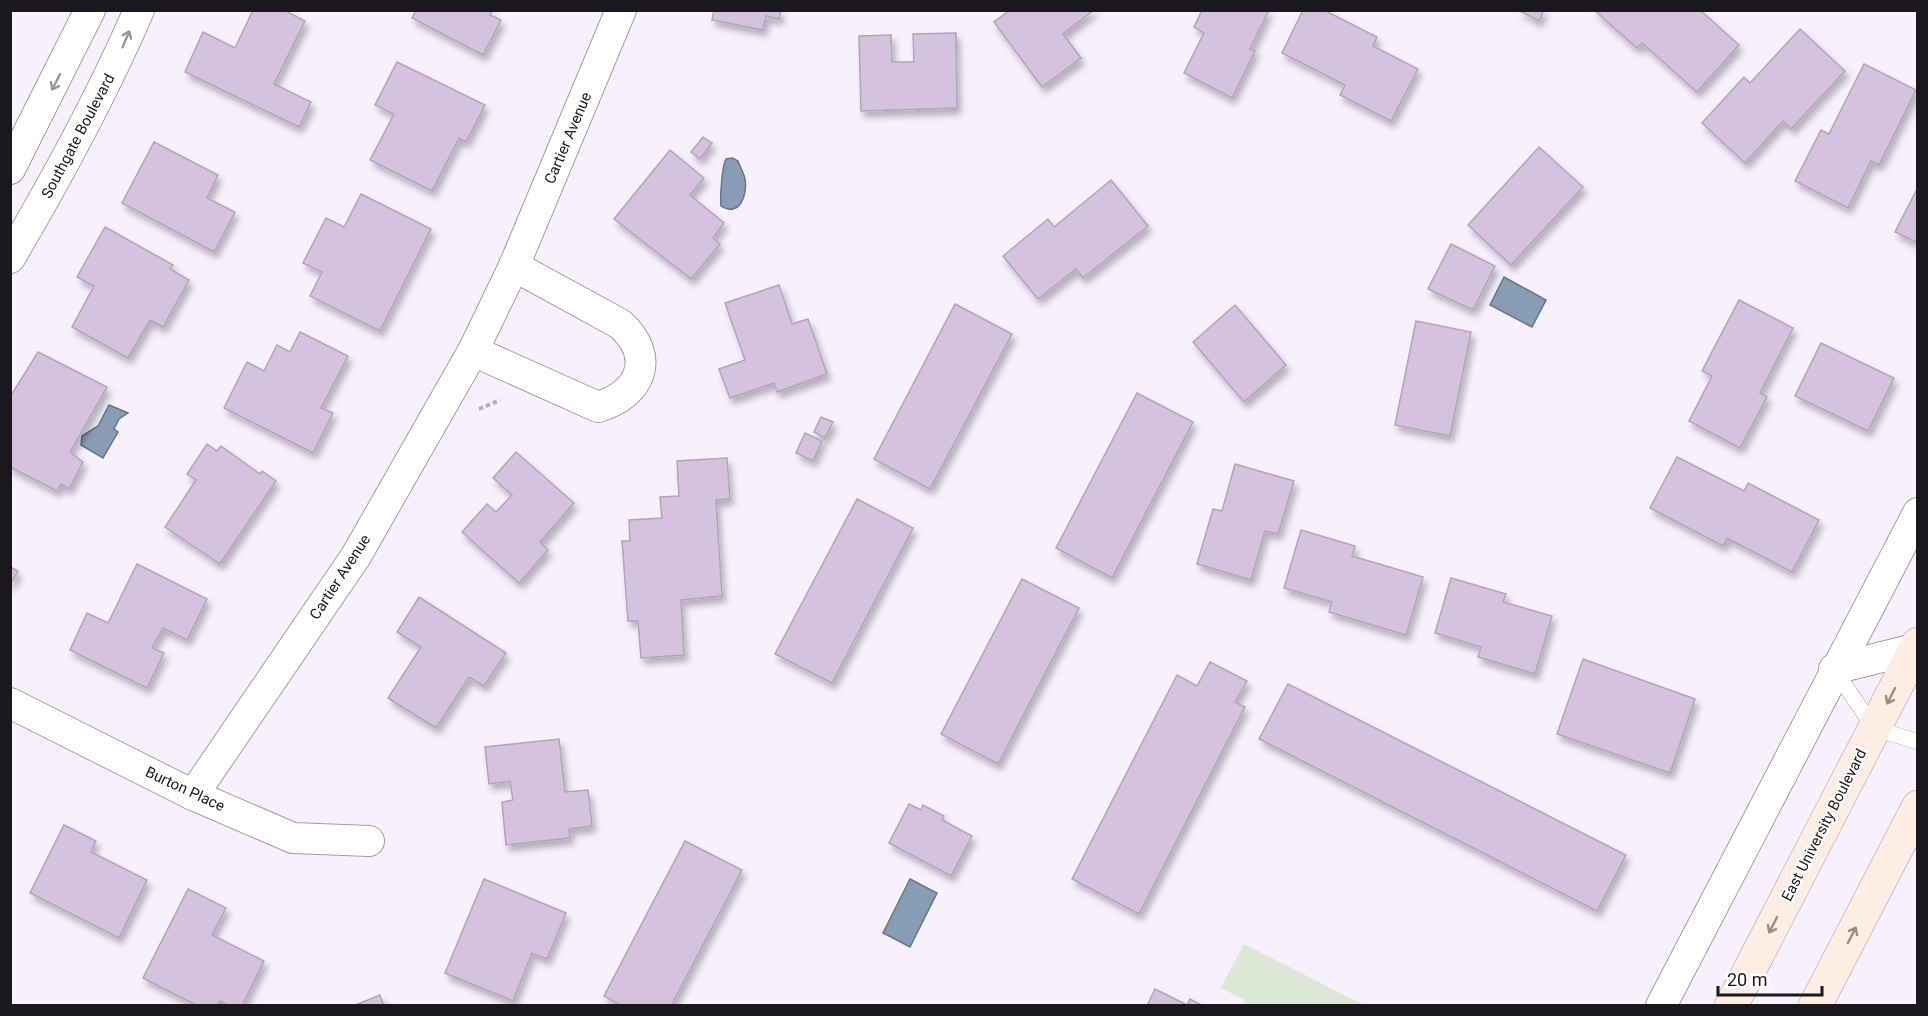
<svg xmlns="http://www.w3.org/2000/svg" width="1928" height="1016" viewBox="0 0 1928 1016" font-family="Roboto,sans-serif">
<style>
.green{fill:#dce7d5}
.water{fill:#889db5;stroke:#677587;stroke-width:1.5}
.building{fill:#d4c2de;stroke:#b0a6b4;stroke-width:1.5;filter:url(#shadow)}
.lines{fill:none;stroke-linecap:round;stroke-linejoin:round}
.lane-casing{stroke:#a39caa;stroke-width:16}
.street-casing{stroke:#a39caa;stroke-width:32}
.secondary-casing{stroke:#a39caa;stroke-width:34}
.path{stroke:#b4afba;stroke-width:4;stroke-dasharray:4.5 3;stroke-linecap:butt}
.lane{stroke:#fff;stroke-width:15}
.street{stroke:#fff;stroke-width:30}
.secondary{stroke:#fdede2;stroke-width:33}
.oneway{stroke:#989799}
.oneway2{stroke:#978d89}
.labels{text-anchor:middle;stroke-width:4.5;stroke-linejoin:round;paint-order:stroke}
.street-label{font-size:15px;fill:#1a181d;stroke:#fff}
</style>
<defs>
<filter id="shadow"><feDropShadow dx="3.5" dy="6" stdDeviation="3" flood-color="#0004"/></filter>
</defs>
<rect width="100%" height="100%" fill="#f7f1fe"/>
<path class="green" d="M1244,944L1364,1005H1242L1245,1000L1221,988Z"/>
<g class="water">
<path d="M732,158L738,161C740,167 744,173 745,179C748,195 739,218 721,206C720,197 722,166 726,159Z"/>
<path d="M1504,277L1546,300L1532,327L1490,305Z"/>
<path d="M109,405L128,413L119,419L114,429L118,432L103,458L81,445L82,436L98,426Z"/>
<path d="M910,879L937,893L910,947L883,933Z"/>
</g>
<g class="building">
<path d="M253,10H284L305,21L274,84L311,102L299,127L185,72L203,32L235,48Z"/>
<path d="M416,10H492L490,15L501,20L483,55L412,18Z"/>
<path d="M714,10H781L779,19L766,16L763,30L712,20Z"/>
<path d="M1010,10H1094L1063,34L1081,58L1042,87L994,22Z"/>
<path d="M1202,10H1269L1250,49L1255,51L1232,98L1184,73L1204,33L1194,27Z"/>
<path d="M1303,10H1324L1377,37L1373,46L1418,69L1391,121L1340,95L1345,85L1282,53Z"/>
<path d="M1518,10H1544L1539,21Z"/>
<path d="M1594,10H1700L1739,45L1697,92L1642,43L1637,48Z"/>
<path d="M1800,29L1845,71L1791,129L1783,121L1745,163L1702,123L1744,77L1750,83Z"/>
<path d="M956,33L957,108L861,111L859,36L891,35L892,62H914L913,34Z"/>
<path d="M397,62L485,105L466,142L459,138L432,191L370,160L394,114L375,105Z"/>
<path d="M1864,64L1916,90L1879,165L1871,161L1848,208L1795,181L1821,130L1829,134Z"/>
<path d="M703,137L712,143L700,159L691,152Z"/>
<path d="M154,142L218,175L207,198L235,212L214,252L122,203Z"/>
<path d="M1539,147L1583,187L1511,265L1468,225Z"/>
<path d="M670,150L704,178L690,195L724,223L713,238L720,244L691,279L614,219Z"/>
<path d="M1111,180L1148,226L1083,278L1076,269L1038,299L1003,256L1048,219L1054,227Z"/>
<path d="M1918,187V243L1895,232Z"/>
<path d="M361,194L431,229L380,331L310,296L322,272L303,263L326,218L344,227Z"/>
<path d="M105,227L173,265L170,269L189,280L163,327L150,320L128,358L72,327L94,286L77,277Z"/>
<path d="M1451,244L1495,266L1473,310L1428,289Z"/>
<path d="M779,285L792,324L808,319L827,374L777,392L774,383L730,398L719,369L745,360L725,303Z"/>
<path d="M1739,300L1793,328L1760,393L1767,397L1740,448L1689,421L1712,376L1702,371Z"/>
<path d="M955,304L1012,334L930,489L874,459Z"/>
<path d="M1235,305L1286,365L1244,402L1193,342Z"/>
<path d="M1416,321L1471,332L1450,436L1395,425Z"/>
<path d="M300,332L348,356L321,408L333,413L313,453L224,408L247,362L264,371L277,345L290,352Z"/>
<path d="M1821,343L1894,378L1868,431L1795,396Z"/>
<path d="M38,352L107,387L70,452L83,462L69,489L61,484L57,491L10,467V397Z"/>
<path d="M1137,393L1193,422L1112,578L1056,548Z"/>
<path d="M821,417L833,422L825,438L814,432Z"/>
<path d="M805,433L822,441L813,461L796,453Z"/>
<path d="M207,444L217,451L221,446L260,474L262,471L276,481L220,564L165,527L196,480L187,474Z"/>
<path d="M516,452L574,503L540,542L548,550L519,583L462,532L487,504L496,512L512,495L493,478Z"/>
<path d="M1677,457L1744,491L1748,483L1819,520L1792,572L1727,538L1723,546L1650,508Z"/>
<path d="M727,458L730,499L716,500L722,596L681,600L684,655L641,658L638,621H628L622,541H630L629,520L662,518L660,497L679,496L677,461Z"/>
<path d="M1235,464L1294,481L1278,534L1265,531L1251,580L1197,564L1213,509L1222,511Z"/>
<path d="M857,499L913,528L832,683L775,654Z"/>
<path d="M1301,530L1355,546L1352,556L1423,577L1406,635L1329,612L1332,602L1284,588Z"/>
<path d="M137,564L207,599L187,640L163,628L152,648L164,653L147,688L70,650L87,613L108,623Z"/>
<path d="M10,567L18,571L10,585Z"/>
<path d="M1451,578L1506,594L1503,602L1552,616L1535,674L1478,657L1481,647L1435,633Z"/>
<path d="M1022,579L1079,608L998,764L941,734Z"/>
<path d="M419,597L506,653L484,686L469,677L436,728L388,698L421,647L397,632Z"/>
<path d="M1583,659L1695,699L1670,773L1557,734Z"/>
<path d="M1210,662L1247,681L1235,702L1245,707L1139,914L1072,879L1177,675L1197,686Z"/>
<path d="M1288,684L1626,855L1597,911L1259,739Z"/>
<path d="M559,739L565,792L588,790L592,826L569,829L570,838L506,845L502,802L513,800L510,781L489,784L485,747Z"/>
<path d="M909,804L921,810L923,805L944,816L942,820L972,836L951,876L889,843Z"/>
<path d="M64,825L96,841L91,852L147,880L119,938L30,893Z"/>
<path d="M685,841L742,870L671,1006H622L604,996Z"/>
<path d="M484,879L566,913L547,959L532,953L513,1001L445,973Z"/>
<path d="M188,889L226,908L212,935L264,961L242,1006H229L220,1001L217,1006H198L143,978Z"/>
<path d="M1155,989L1187,1005L1190,999L1203,1006H1147Z"/>
<path d="M380,995L384,1006H353Z"/>
</g>
<g class="lines">
<defs>
<path id="lane" d="M1834,669L1874,728L1918,742"/>
<g id="street">
<path d="M10,169L90,10"/>
<path d="M10,258C57,178 102,96 139,10"/>
<path d="M473,351L598,407C642,394 656,356 620,324L514,266"/>
<path d="M1834,669L1914,649L1918,651"/>
<path d="M10,703L193,795L293,838L369,841"/>
<path d="M193,795L356,556L473,351L514,266L621,10"/>
<path d="M1661,1006L1918,513"/>
</g>
<g id="secondary">
<path d="M1731,1006L1918,644"/>
<path d="M1815,1006L1918,807"/>
</g>
</defs>
<use href="#lane" class="lane-casing"/>
<use href="#street" class="street-casing"/>
<use href="#secondary" class="secondary-casing"/>
<path class="path" d="M479,409L500,400"/>
<use href="#lane" class="lane"/>
<use href="#street" class="street"/>
<use href="#secondary" class="secondary"/>
</g>
<defs><path id="oneway-shaft" d="M-6 0H5M1.5-3L5.5 0L1.5 3" fill="none" stroke-width="1.6" stroke-linecap="round" stroke-linejoin="round" transform="scale(1.5)"/></defs>
<g class="oneway">
<use href="#oneway-shaft" transform="translate(126 39) rotate(-67)"/>
<use href="#oneway-shaft" transform="translate(56 82) rotate(117)"/>
</g>
<g class="oneway2">
<use href="#oneway-shaft" transform="translate(1891 696) rotate(117)"/>
<use href="#oneway-shaft" transform="translate(1773 925) rotate(117)"/>
<use href="#oneway-shaft" transform="translate(1852 935) rotate(-63)"/>
</g>
<g class="labels">
<g class="street-label">
<text transform="translate(78 136) rotate(-62)" y="5">Southgate Boulevard</text>
<text transform="translate(568 138) rotate(-67)" y="5">Cartier Avenue</text>
<text transform="translate(340 577) rotate(-57)" y="5">Cartier Avenue</text>
<text transform="translate(185 789) rotate(25)" y="5">Burton Place</text>
<text transform="translate(1824 825) rotate(-63)" y="5">East University Boulevard</text>
</g>
</g>
<rect width="1928" height="1016" fill="none" stroke="#1a181d" stroke-width="24"/>
<path d="M1718 986v9h104v-9" fill="none" stroke="#1a181d" stroke-width="3"/>
<text x="1727" y="986" font-size="18" fill="#1a181d" stroke="#ffffff" stroke-width="4.5" paint-order="stroke">20 m</text>
</svg>
